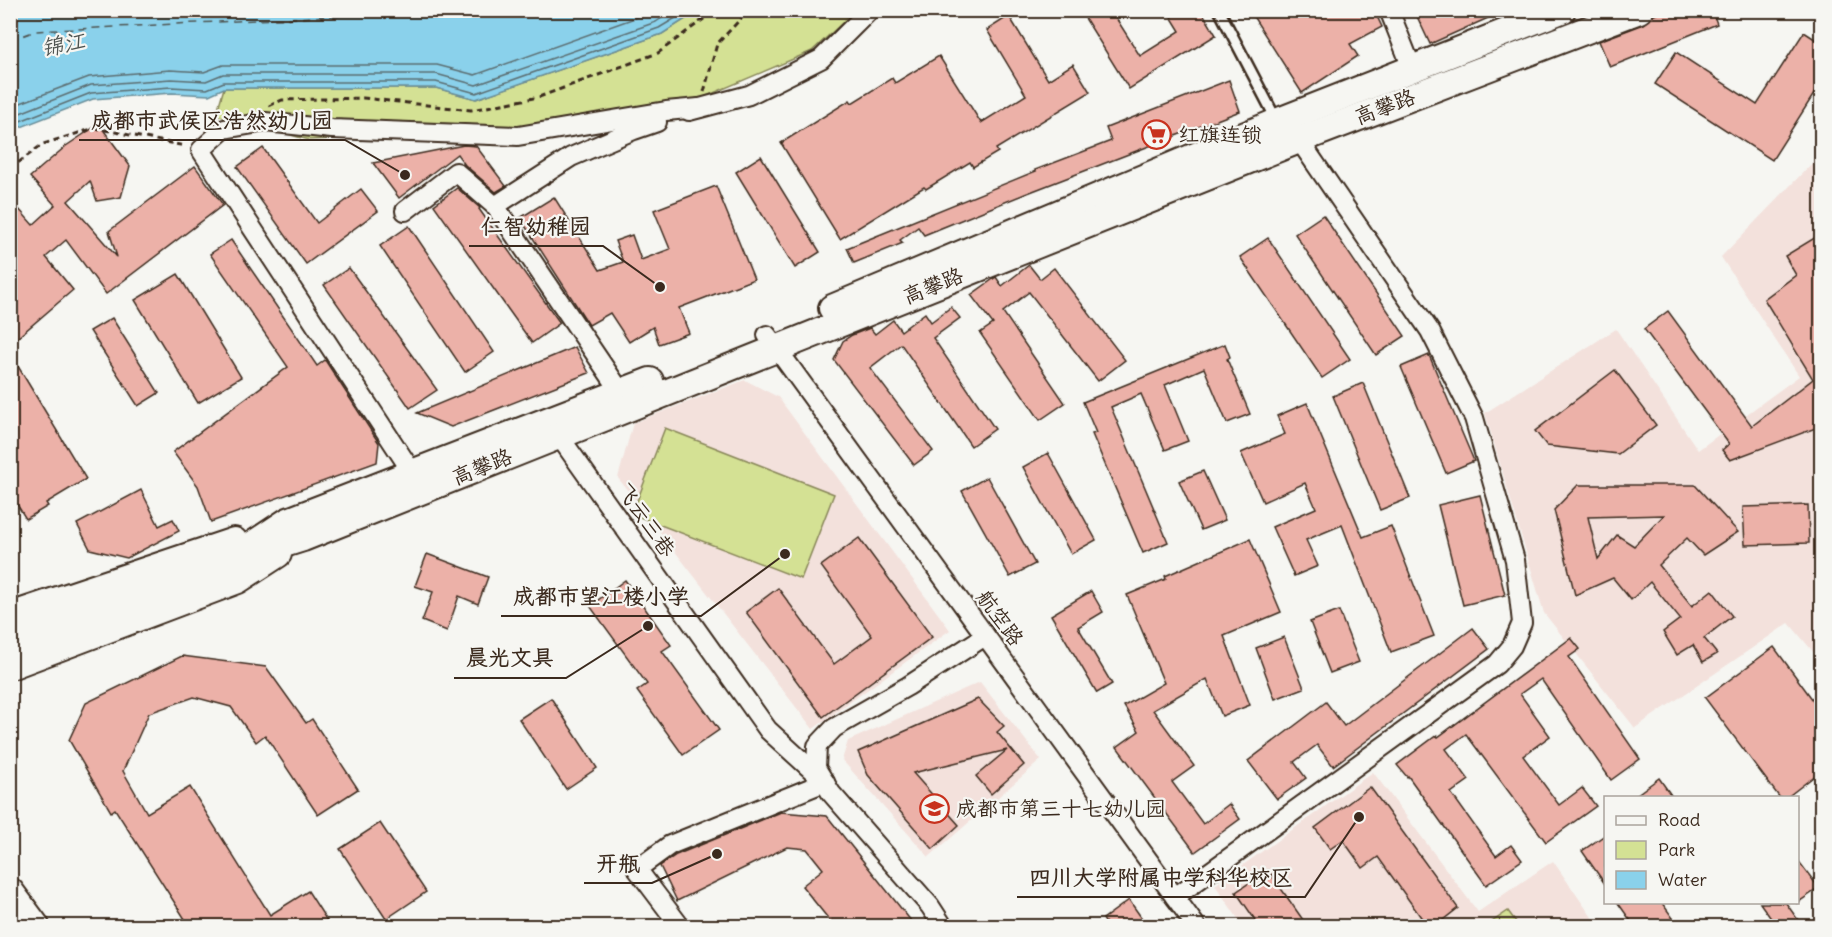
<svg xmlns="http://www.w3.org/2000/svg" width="1832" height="937" viewBox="0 0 1832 937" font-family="Delius,'LXGW WenKai TC',sans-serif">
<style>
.built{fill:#f3e1dc}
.green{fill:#d4e194;stroke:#888659;stroke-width:1.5}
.water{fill:#8ad1eb;stroke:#6a8e99;stroke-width:1.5}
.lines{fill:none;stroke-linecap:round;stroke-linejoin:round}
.shore{stroke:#5b6d70;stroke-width:1.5}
.ferry{stroke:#4f5451;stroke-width:1.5;stroke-dasharray:8 6;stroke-linecap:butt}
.building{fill:#ecb1a8;stroke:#3b2a1e;stroke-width:1.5;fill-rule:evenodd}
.lane-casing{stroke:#3b2a1e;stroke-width:14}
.street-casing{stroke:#3b2a1e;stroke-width:22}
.secondary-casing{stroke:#3b2a1e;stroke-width:30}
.highway-casing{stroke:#3b2a1e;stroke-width:38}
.path{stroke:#3b2a1e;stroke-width:3;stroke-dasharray:6 4.5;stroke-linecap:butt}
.lane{stroke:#f6f6f2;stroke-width:9}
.street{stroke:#f6f6f2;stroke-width:18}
.secondary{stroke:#f6f6f2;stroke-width:26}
.highway{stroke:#f6f6f2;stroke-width:33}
.labels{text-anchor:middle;stroke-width:4.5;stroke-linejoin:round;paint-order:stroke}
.street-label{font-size:21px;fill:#3b2a1e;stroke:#f6f6f2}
.poi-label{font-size:21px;fill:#3b2a1e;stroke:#f6f6f2;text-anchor:start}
.water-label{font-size:22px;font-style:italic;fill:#4f5451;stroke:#f6f6f2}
.leader{fill:none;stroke:#3b2a1e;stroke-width:2}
.callout-dot{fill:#3b2a1e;stroke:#f6f6f2;stroke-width:2}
.callout-label{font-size:22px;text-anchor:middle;font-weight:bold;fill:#3b2a1e;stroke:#f6f6f2;stroke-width:4.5;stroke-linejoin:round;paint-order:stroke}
</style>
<rect width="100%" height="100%" fill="#f6f6f2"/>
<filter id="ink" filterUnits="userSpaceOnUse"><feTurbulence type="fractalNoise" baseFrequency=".0167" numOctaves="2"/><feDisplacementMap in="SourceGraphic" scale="12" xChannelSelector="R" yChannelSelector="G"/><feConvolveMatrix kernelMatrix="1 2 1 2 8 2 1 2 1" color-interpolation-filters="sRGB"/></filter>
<g filter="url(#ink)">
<g class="built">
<path d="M1821,154V661L1789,623L1635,728L1544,613L1485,413L1616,329L1698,450L1799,376L1721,257Z"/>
<path d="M745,380L778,397L950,630L813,729L618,478L633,423Z"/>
<path d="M980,682L1041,760L929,857L842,760L848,741Z"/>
<path d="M1373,772L1478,912L1553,861L1598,926H1243L1215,885Z"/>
</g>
<g class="green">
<path d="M698,11H855L812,51L697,100L508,133L309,140L216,115L224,88H436L476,99L662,34Z"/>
<path d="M665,428L834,494L801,579L632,514Z"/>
<path d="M1508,911L1519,926H1486Z"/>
</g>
<path class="water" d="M11,10H698V11L662,34L476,99L436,88H224L209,95L172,93L93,99L11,131Z"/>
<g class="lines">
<g class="shore">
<path d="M10,107L89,77L170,70L204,72L223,65H437L475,75L657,10"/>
<path d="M10,117L91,85L171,79L206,81L223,74H436L476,85L656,22L674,10"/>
<path d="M10,125L91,93L171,87L207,89L224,82H436L476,93L659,28L689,10"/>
</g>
<path class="ferry" d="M10,40L36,31L336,16L389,10"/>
</g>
<g class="building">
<path d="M1080,10H1111L1140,56L1180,31L1167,10H1201L1216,35L1129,89Z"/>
<path d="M1249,10H1374L1382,27L1350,44L1358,56L1302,93Z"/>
<path d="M1414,10H1506L1430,44Z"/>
<path d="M1665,10H1712L1717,24L1610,67L1599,41L1644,24L1650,20L1652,16Z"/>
<path d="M1009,16L1048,80L1073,64L1090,92L996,149L998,152L973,167L970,162L926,189L924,187L840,239L781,143L850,100L852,103L892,78L895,83L939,56L981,123L1026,95L987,30Z"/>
<path d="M1804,32L1821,43V83L1772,160L1655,84L1676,52L1757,105Z"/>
<path d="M1229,80L1240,111L1025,194L924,235L918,227L900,240L903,243L854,263L847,248L1036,171L1035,170L1111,141L1106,128Z"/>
<path d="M99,124L130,166L121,197L97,201L90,181L68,201L117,257L109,231L195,166L223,205L106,294L66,240L46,257L73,290L10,344V199L33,225L55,205L30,177L66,146Z"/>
<path d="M464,145L476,146L506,186L496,192L465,165L457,154L399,198L373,163Z"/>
<path d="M263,148L317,223L361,189L378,211L306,264L237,167Z"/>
<path d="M761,156L820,252L795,268L736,172Z"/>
<path d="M716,186L754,279L679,308L689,333L659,344L653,327L629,342L610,313L589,325L520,218L554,197L600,270L623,262L615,241L632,235L641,260L670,249L654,210Z"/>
<path d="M457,188L480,208L479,209L560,323L532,343L434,205Z"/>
<path d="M1323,215L1405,336L1376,355L1295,234Z"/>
<path d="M409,226L494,352L465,372L380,246Z"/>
<path d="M1821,234V426L1730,460L1722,450L1729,444L1644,329L1668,311L1752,426L1813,379L1764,299L1796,275L1785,256Z"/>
<path d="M1268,238L1350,359L1322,378L1240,257Z"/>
<path d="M231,240L317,366L325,360L379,443L377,462L211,522L198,486L173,452L288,367L210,254Z"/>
<path d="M1029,265L1040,279L1054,268L1125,360L1098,381L1029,292L1003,312L1065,403L1040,420L980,333L993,324L971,295L996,277L1002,286Z"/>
<path d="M349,268L437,390L410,408L324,285Z"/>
<path d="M178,274L241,377L198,403L135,300Z"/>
<path d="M951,307L960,318L933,338L995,429L971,446L901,344L870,368L933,451L914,465L834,360L843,341L852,335L870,328L875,334L893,320L901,331L925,313L931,322Z"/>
<path d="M112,318L159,393L138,406L90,331Z"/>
<path d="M1225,344L1230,357L1227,359L1250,414L1227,423L1204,368L1165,385L1188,441L1165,450L1141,394L1111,407L1168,542L1143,553L1092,434L1096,433L1083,402Z"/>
<path d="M575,347L589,373L451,427L417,413Z"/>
<path d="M10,353L86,479L46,503L48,506L26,519L10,493Z"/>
<path d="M1429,355L1474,461L1446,473L1401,367Z"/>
<path d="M1615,370L1656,425L1618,454L1547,446L1535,431Z"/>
<path d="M1363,383L1410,498L1380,510L1333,396Z"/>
<path d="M1307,403L1363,537L1391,526L1434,636L1391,652L1342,525L1306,540L1318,566L1294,576L1272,527L1316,508L1305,483L1263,502L1241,453L1285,434L1277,416Z"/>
<path d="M1048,453L1096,540L1071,554L1023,467Z"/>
<path d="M1203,471L1225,520L1201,530L1179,481Z"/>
<path d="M987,477L1035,564L1010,577L962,491Z"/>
<path d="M1578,485H1695L1738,532L1703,555L1687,538L1659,565L1692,606L1712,590L1732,616L1704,638L1717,654L1703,662L1693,645L1677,655L1663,632L1680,619L1650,582L1631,600L1613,578L1575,595L1554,510ZM1664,515L1634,546L1617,535L1598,559L1588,517Z"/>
<path d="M141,490L159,526L173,519L179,531L127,558L90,549L77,524Z"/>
<path d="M1480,495L1505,595L1463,605L1438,505Z"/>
<path d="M1808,505L1809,543L1745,545L1743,507Z"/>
<path d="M859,538L932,637L823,717L746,612L778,588L834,664L872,636L821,566Z"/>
<path d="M1250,539L1281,612L1224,636L1250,705L1222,716L1207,679L1153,710L1194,766L1172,782L1203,824L1229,804L1240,819L1195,852L1117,747L1139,731L1124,706L1164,683L1127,595L1166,579L1165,576Z"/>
<path d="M427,554L488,577L478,604L459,596L447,631L422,621L433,592L415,586Z"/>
<path d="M625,580L671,645L662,651L719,730L683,755L637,691L647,684L590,606Z"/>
<path d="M1091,591L1103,612L1078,627L1112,684L1097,693L1051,615Z"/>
<path d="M1339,611L1359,662L1330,673L1310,622Z"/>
<path d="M1473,628L1489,649L1333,766L1317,745L1294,762L1306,778L1277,799L1248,761L1326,702L1344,726Z"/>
<path d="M1284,637L1304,688L1275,699L1256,648Z"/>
<path d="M1571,638L1580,649L1569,657L1640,759L1611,780L1541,679L1520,694L1550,736L1523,756L1559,805L1582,788L1596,806L1546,842L1466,734L1446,749L1469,780L1451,793L1496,856L1511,845L1522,860L1486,885L1408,776L1407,777L1397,765L1437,735L1438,737Z"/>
<path d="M1774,647L1821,711V771L1786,798H1780L1705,698Z"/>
<path d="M182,656L266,667L306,723L312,719L358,789L318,815L265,735L256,742L231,707L194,697L149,713L123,771L147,813L190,787L270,915L308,891L331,927H190L115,809L111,812L69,740L86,703Z"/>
<path d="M551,698L597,768L566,789L519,719Z"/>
<path d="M978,699L1004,726L997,732L1024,765L991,794L976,776L1007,750L913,773L959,825L933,849L868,775L858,752Z"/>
<path d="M1659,778L1673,798H1632Z"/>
<path d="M1370,787L1458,908L1434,927H1428L1378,857L1363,868L1343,840L1330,849L1315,828Z"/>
<path d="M781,812L827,816L916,927H835L802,886L823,869L807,849L787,847L677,901L660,866L676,855Z"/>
<path d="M380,823L426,892L386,919L340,849Z"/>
<path d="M1605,835V884L1582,851Z"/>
<path d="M1797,859L1819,888L1797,903Z"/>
<path d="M1268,870L1308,927H1260L1236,892Z"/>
<path d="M1129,900L1148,927H1108L1103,919Z"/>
<path d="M1618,903H1662L1673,918L1661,927H1635Z"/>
<path d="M1760,903H1786L1803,927H1777Z"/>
</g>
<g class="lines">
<defs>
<path id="lane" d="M1219,10L1276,119"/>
<g id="street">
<path d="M1389,10L1412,68"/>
<path d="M689,111L749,95L821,59L870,10"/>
<path d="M495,206L571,157L634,130L657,122"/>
<path d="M405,211L456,172L495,206L621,392"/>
<path d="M767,335L1196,926"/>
<path d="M555,426L559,436L768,730L825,782L670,845L637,869L680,926"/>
<path d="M412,472L201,150L224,129L265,122L332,129L518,136L666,111L699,108"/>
<path d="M1175,897L1497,664L1512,646L1522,623L1515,560L1474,418L1430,331L1293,131"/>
<path d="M943,926L930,906L831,793L816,768L817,746L834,728L908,686L985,636"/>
</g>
<g id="secondary">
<path d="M832,308L1284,119L1562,10"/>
<path d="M252,545L288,521L650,381"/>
<path d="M10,616L234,541"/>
<path d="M10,641L227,562L303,538L1299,140L1639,10"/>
<path d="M10,666L238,580L278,554"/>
<path d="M10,891L36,926"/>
</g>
<path id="highway" d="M10,924L12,926"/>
</defs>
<use href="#lane" class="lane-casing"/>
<use href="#street" class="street-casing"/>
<use href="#secondary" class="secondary-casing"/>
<use href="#highway" class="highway-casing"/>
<g class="path">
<path d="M704,92L717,44L749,10"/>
<path d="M269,106L282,100L363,98L471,110L539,97L658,53L716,10"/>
<path d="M10,169L43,144L95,128L185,146"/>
</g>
<use href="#lane" class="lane"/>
<use href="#street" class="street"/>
<use href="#secondary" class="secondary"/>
<use href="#highway" class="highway"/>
</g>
</g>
<defs>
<symbol id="supermarket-ring" viewBox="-11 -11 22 22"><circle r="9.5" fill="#f6f6f2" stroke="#c8321e" stroke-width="1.5"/><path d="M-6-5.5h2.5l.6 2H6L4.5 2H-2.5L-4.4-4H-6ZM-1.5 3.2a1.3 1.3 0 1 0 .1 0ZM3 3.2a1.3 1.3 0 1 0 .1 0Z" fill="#c8321e"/></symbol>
<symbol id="school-ring" viewBox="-11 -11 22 22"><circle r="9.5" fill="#f6f6f2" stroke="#c8321e" stroke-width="1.5"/><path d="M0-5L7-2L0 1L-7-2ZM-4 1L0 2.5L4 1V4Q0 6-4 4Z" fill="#c8321e"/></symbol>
</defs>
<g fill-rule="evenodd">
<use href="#supermarket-ring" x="1140" y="118" width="33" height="33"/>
<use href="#school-ring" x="918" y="792" width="33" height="33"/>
</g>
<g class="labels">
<g class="street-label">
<text transform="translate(1385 107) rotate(-21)" y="7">高攀路</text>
<text transform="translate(933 286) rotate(-22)" y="7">高攀路</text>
<text transform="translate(482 467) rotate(-22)" y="7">高攀路</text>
<text transform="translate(646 520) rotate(55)" y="7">飞云三巷</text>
<text transform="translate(1000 618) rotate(54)" y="7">航空路</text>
</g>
<g class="poi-label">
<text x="1178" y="142">红旗连锁</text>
<text x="956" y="816">成都市第三十七幼儿园</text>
</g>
<g class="water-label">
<text transform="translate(63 44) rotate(-11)" y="8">锦江</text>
</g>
</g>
<path class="leader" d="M405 175L345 140H79M660 287L603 246H469M785 554L701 616H501M648 626L566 678H454M717 854L652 883H584M1359 817L1305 897H1017"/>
<g class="callout-dot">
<circle cx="405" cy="175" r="6"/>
<circle cx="660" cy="287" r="6"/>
<circle cx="785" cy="554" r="6"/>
<circle cx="648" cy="626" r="6"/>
<circle cx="717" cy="854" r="6"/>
<circle cx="1359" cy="817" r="6"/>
</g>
<g class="callout-label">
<text x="212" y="128">成都市武侯区浩然幼儿园</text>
<text x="536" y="234">仁智幼稚园</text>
<text x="601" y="604">成都市望江楼小学</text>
<text x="510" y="665">晨光文具</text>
<text x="618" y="871">开瓶</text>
<text x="1161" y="885">四川大学附属中学科华校区</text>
</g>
<rect width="1832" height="937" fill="none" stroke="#f6f6f2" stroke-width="36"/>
<rect x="18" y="18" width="1796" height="901" fill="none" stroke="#3b2a1e" stroke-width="2" filter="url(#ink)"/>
<rect x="1604" y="796" width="195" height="108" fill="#f6f6f2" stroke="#aba49d" stroke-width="1.5"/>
<rect x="1616" y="816" width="30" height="9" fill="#f6f6f2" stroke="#aba49d" stroke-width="1.5"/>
<text x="1658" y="826" font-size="18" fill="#3b2a1e">Road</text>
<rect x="1616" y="841" width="30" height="18" fill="#d4e194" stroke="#aba49d" stroke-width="1.5"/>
<text x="1658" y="856" font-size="18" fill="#3b2a1e">Park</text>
<rect x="1616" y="871" width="30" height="18" fill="#8ad1eb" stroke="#aba49d" stroke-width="1.5"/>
<text x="1658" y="886" font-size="18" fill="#3b2a1e">Water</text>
</svg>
